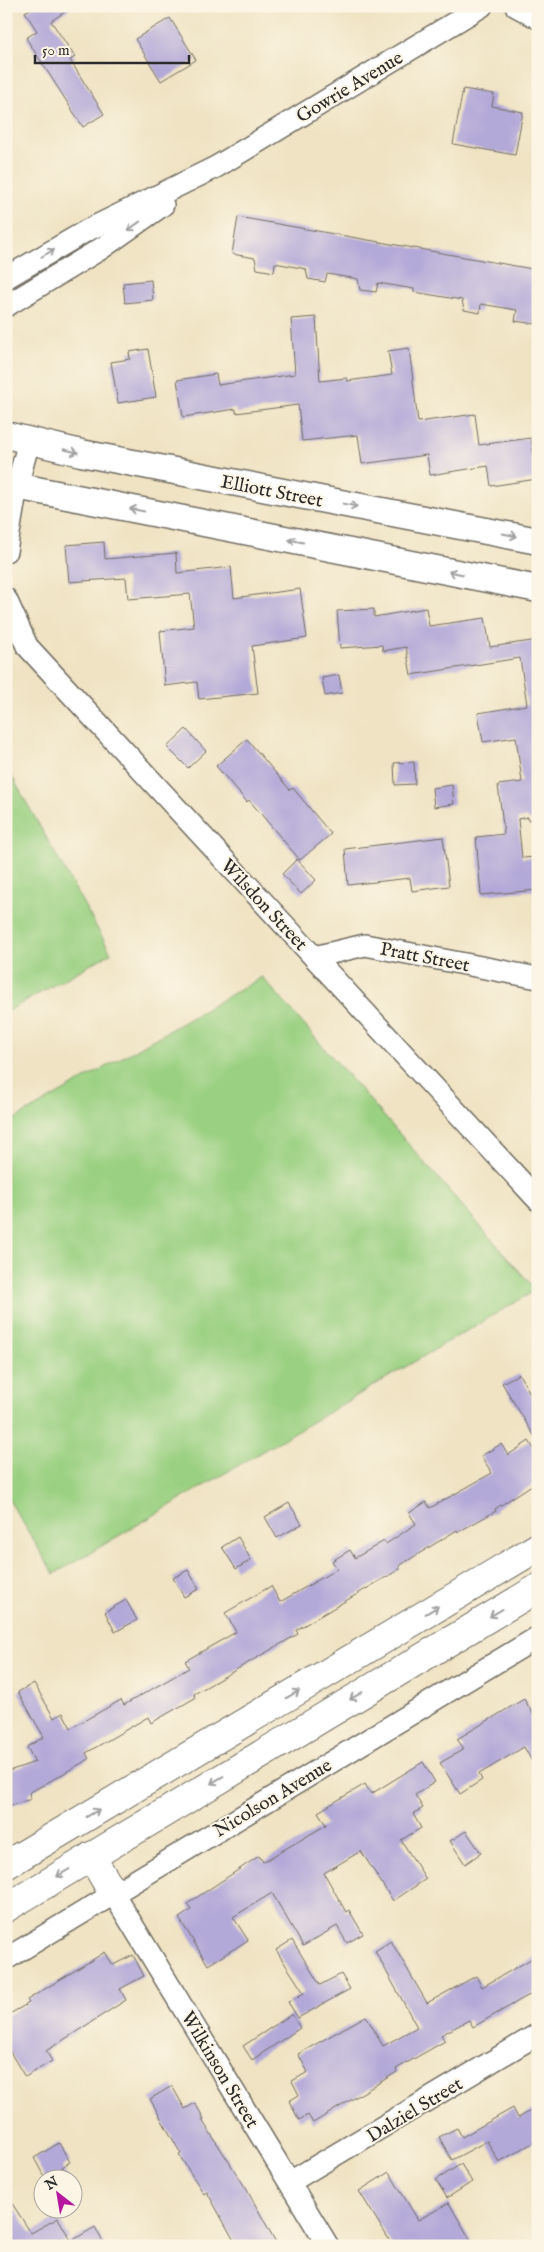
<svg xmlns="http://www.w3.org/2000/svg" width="544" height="2252" viewBox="0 0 544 2252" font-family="'IM FELL English',serif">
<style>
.green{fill:#9ad081;stroke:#627e56}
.building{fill:#b3a9d8}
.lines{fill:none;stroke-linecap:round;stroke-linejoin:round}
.minor-casing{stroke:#706b60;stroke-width:24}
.tertiary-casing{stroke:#706b60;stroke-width:29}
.secondary-casing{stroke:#706b60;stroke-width:30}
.minor{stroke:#fff;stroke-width:21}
.tertiary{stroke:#fff;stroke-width:26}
.secondary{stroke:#fff;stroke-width:28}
.oneway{stroke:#a0a0a0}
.labels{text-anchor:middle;stroke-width:4;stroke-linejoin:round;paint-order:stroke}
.street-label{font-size:19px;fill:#2b2b2b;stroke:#fcf5e5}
</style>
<rect width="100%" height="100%" fill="#fcf5e5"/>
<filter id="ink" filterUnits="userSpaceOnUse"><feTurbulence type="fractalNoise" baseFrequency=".02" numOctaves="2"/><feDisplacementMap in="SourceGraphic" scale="10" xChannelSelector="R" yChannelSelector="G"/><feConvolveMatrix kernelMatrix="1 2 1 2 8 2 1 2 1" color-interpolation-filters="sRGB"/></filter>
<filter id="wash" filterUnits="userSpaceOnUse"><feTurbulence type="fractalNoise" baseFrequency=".0096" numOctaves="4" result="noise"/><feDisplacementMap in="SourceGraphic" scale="20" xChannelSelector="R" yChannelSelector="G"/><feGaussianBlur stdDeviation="1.12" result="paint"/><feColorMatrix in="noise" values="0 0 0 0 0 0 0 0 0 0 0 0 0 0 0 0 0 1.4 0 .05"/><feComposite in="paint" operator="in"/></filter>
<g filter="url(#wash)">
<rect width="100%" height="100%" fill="#efe3c3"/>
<g class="green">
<path d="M6,766L111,953L6,1012Z"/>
<path d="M262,977L536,1290L54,1574L6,1495V1124Z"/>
</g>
<g id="blocks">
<g class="building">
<path d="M35,6H74L51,21L75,57L70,60L104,114L83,127L26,38L37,31L25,12Z"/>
<path d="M170,18L196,60L161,81L135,39Z"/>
<path d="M463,89L494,94L492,106L523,112L515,155L453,144Z"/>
<path d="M238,217L538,270V309L535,324L515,321L517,310L481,304L480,313L464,310L462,300L414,292V289L378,283L376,292L360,290L358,279L327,274L325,282L308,279L306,269L275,263L274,272L257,269L255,258L232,254Z"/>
<path d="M151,280L153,300L125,303L123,283Z"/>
<path d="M316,317L320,381L347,378V381L392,375L388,351L409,348L418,422L475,414L479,445L531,438L537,479L491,486L488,466L430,475L427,455L362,464L358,435L302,441L298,405L236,413V409L183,417L177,380L216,374L218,385L295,374L291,319Z"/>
<path d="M148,349L156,397L118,403L111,362L130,359L129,352Z"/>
<path d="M104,542L105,559L176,553L177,573L231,567L234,598L300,589L307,638L252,646L258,693L199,699L197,682L165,686L160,631L194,627L190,594L128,599L126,578L69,582L66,545Z"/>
<path d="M426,608L429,626L485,618L490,647L538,640V819L528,820V817L518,819L522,858L538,857V890L481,895L476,837L504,834L498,785L522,782L516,737L483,742L478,713L527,705L520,658L411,675L406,647L383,651L382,645L340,648L337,611L374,609V617Z"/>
<path d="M339,675L342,693L325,696L322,678Z"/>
<path d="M186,729L206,751L188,768L167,747Z"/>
<path d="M247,739L290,790L293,788L331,834L300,860L249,800L247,802L216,766Z"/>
<path d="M414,762L415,784L395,785L394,763Z"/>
<path d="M452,785L454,804L434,807L432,788Z"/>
<path d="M443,837L449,886L412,891L410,878L348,885L345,849Z"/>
<path d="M297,859L316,880L301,894L282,874Z"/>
<path d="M519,1374L538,1407V1442L502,1383Z"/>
<path d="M529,1441L538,1455V1481L495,1509L496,1511L458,1532L457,1530L399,1566L400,1569L296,1630L298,1634L194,1694L195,1698L151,1723L148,1717L86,1753L89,1759L29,1793L31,1799L6,1807V1772L35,1762L27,1747L44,1737L18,1692L34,1683L54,1718L63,1713L71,1728L121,1700L124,1705L189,1668L185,1661L236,1632L225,1613L271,1586L280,1602L337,1569L332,1561L350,1550L355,1558L384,1541L386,1544L416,1524L409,1513L426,1502L430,1508L492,1473L481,1456L501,1444L508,1455Z"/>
<path d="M289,1503L302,1524L277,1538L265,1517Z"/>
<path d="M238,1537L251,1560L236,1569L222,1547Z"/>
<path d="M188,1570L199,1589L184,1597L173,1578Z"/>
<path d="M126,1600L137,1620L115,1632L105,1612Z"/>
<path d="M524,1699L538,1722V1772L524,1747L479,1774L482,1780L460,1794L440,1763L464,1749L457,1739Z"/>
<path d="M423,1762L435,1782L415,1795L423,1808L413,1814L421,1828L401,1840L426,1879L393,1901L361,1851L324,1873L346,1912L349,1910L363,1934L347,1943L337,1926L303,1946L272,1893L233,1917L248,1940L208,1965L179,1918L191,1910L187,1904L259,1856L263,1862L326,1825L318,1812L365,1784L371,1794Z"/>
<path d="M466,1831L481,1853L465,1864L450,1841Z"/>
<path d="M292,1940L320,1985L341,1974L350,1989L298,2018L288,2002L304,1993L276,1950Z"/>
<path d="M391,1941L427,2003L476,1976L482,1987L538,1955V1990L473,2027L469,2020L441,2035L445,2041L396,2069L397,2072L313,2123L308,2115L299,2120L289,2101L299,2095L292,2081L308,2072L298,2054L366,2016L383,2046L417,2027L375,1951Z"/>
<path d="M105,1952L113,1965L133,1955L144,1976L120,1989L126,2000L46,2051L52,2061L25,2077L6,2045V2016L29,2003L27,2000Z"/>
<path d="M292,2014L300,2028L252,2060L243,2046Z"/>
<path d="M172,2086L185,2109L195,2103L204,2119L202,2120L247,2190L278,2246H237L207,2192L204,2194L179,2155L181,2154L150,2099Z"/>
<path d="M538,2107V2140L499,2162L487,2141L452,2160L439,2137L457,2128L462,2137L513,2108L518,2118Z"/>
<path d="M59,2143L70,2162L62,2167L69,2180H46L34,2158Z"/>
<path d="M461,2164L472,2182L447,2198L436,2180Z"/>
<path d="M389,2172L418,2220L449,2203L474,2246H393L359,2191Z"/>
<path d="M6,2194L31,2233L58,2218L70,2239L57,2246H6Z"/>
<path d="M95,2227L105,2246H63Z"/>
</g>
</g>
</g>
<g filter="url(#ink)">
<use href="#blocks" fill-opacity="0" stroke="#706b60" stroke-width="1"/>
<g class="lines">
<defs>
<g id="minor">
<path d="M516,6L538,18"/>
<path d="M6,278L86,231L216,167L482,6"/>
<path d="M6,306L102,248L163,205"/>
<path d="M6,551L17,486L29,441"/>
<path d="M6,599L27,646L538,1200"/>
<path d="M314,957L365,945L538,978"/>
<path d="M113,1893L328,2246"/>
<path d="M6,1959L538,1637"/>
<path d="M290,2182L538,2034"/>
</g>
<g id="tertiary">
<path d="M6,435L81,453L538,541"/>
<path d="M6,484L538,589"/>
</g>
<g id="secondary">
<path d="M91,1856L113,1893"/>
<path d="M6,1865L538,1547"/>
<path d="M6,1908L538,1588"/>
</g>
</defs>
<use href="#minor" class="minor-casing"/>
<use href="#tertiary" class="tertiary-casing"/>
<use href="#secondary" class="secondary-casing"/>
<use href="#minor" class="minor"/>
<use href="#tertiary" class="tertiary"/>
<use href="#secondary" class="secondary"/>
</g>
<defs><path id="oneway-shaft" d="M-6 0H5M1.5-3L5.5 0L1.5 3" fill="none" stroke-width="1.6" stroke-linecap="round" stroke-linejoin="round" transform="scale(1.25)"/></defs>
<g class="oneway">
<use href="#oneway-shaft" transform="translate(134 226) rotate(144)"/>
<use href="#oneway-shaft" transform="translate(48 253) rotate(-30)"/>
<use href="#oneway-shaft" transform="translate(71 451) rotate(14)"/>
<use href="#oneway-shaft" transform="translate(350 505) rotate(11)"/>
<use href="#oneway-shaft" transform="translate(137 510) rotate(-169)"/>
<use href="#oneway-shaft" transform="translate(510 535) rotate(11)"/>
<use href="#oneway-shaft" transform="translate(296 541) rotate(-169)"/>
<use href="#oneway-shaft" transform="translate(456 573) rotate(-169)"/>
<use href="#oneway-shaft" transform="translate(432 1610) rotate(-31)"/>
<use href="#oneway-shaft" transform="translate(496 1613) rotate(149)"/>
<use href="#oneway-shaft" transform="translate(293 1694) rotate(-31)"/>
<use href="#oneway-shaft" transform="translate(356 1696) rotate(149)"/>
<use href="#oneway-shaft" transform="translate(217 1780) rotate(149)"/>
<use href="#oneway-shaft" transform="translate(93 1813) rotate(-31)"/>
<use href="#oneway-shaft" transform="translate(63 1873) rotate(149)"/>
</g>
</g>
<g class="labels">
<g class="street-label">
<text transform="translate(349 86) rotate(-31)" y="7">Gowrie Avenue</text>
<text transform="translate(272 490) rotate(11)" y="7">Elliott Street</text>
<text transform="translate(265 904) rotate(47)" y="7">Wilsdon Street</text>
<text transform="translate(425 956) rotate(11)" y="7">Pratt Street</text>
<text transform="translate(272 1797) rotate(-31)" y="7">Nicolson Avenue</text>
<text transform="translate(221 2069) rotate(59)" y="7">Wilkinson Street</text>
<text transform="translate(414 2109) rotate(-31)" y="7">Dalziel Street</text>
</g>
</g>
<rect width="544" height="2252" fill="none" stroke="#fcf5e5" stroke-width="25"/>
<g transform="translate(58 2194) rotate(329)"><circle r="24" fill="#fcf5e5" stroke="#a8a49b"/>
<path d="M0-4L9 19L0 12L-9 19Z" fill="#b5179e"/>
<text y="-8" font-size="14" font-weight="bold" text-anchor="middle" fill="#2b2b2b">N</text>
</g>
<path d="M35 55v8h154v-8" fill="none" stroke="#2b2b2b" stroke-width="2.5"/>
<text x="42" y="55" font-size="15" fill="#2b2b2b" stroke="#fcf5e5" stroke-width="4" paint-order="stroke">50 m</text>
</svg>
